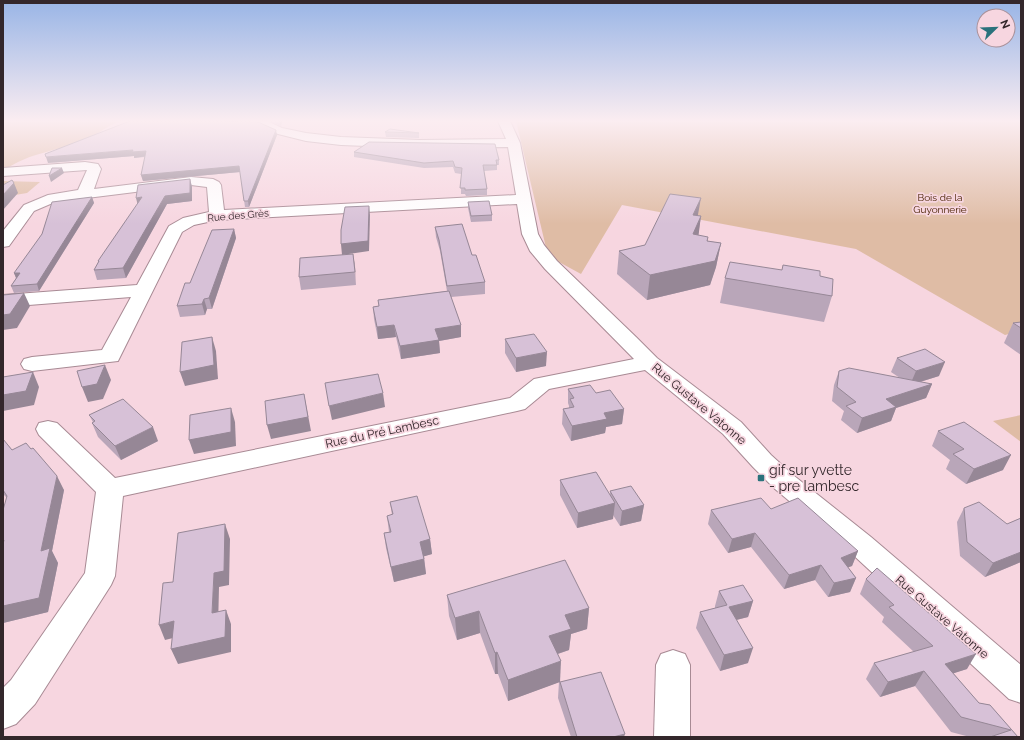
<svg xmlns="http://www.w3.org/2000/svg" width="1024" height="740" viewBox="0 0 1024 740" font-family="Raleway,sans-serif">
<style>
.green{fill:#dfbca5}
.lines{fill:none;stroke-linecap:round;stroke-linejoin:round}
.minor-casing{stroke:#a88a94;stroke-width:2}
.minor{fill:#fff;fill-rule:evenodd}
.wall{fill:#b9a6b9}
.shaded-wall{fill:#968796}
.building{fill:#d7c1d7;stroke:#968796}
.poi-dot{fill:#2a727c;stroke:#f7d6e0;stroke-width:1.5}
.labels{text-anchor:middle;stroke-width:3.5;stroke-linejoin:round;paint-order:stroke}
.far-park-label{font-size:10px;fill:#482000;stroke:#f7d6e0}
.far-street-label{font-size:10px;fill:#33272b;stroke:#f7d6e0}
.street-label{font-size:12px;fill:#33272b;stroke:#f7d6e0}
.near-poi-label{font-size:14px;fill:#33272b;stroke:#f7d6e0;text-anchor:start}
</style>
<rect width="100%" height="100%" fill="#f7d6e0"/>
<g class="green">
<path d="M3,121H119C108,126 98,134 86,139C58,152 31,151 3,171Z"/>
<path d="M516,121H1021V331L1005,335L856,249L622,205L581,274L548,256Z"/>
<path d="M3,181L40,182L27,193L3,197Z"/>
<path d="M1021,415V442L993,421Z"/>
</g>
<g class="lines">
<defs>
<g id="minor">
<path d="M203,121H267L282,128L306,133L341,137L420,140L506,139L498,121H510L520,143L538,234L544,245L557,261L636,337L657,358L741,422L771,455L793,475L871,537L1021,665V703L1009,699L851,553L775,489L753,467L723,434L645,370L549,389L525,409L517,411L123,496L115,576L111,585L35,704L16,724L3,729V688L11,680L85,573L96,492L39,435L36,429L39,423L48,421L57,423L115,478L510,398L534,379L634,359L545,269L530,251L522,234L517,204L217,220L194,225L182,232L118,361L32,371L24,369L21,364L24,359L32,357L102,350L131,297L3,307V295L137,285L169,226L183,218L209,212L207,187L191,185L55,202L34,211L9,246L3,247V231L24,205L48,195L78,190L87,170L3,176V168L85,162L98,164L101,169L94,189L191,177L213,179L219,182L221,185L224,210L516,195L508,147L420,148L341,145L306,141L278,134L259,126L209,125L205,124Z"/>
<path d="M673,650L685,654L690,665V737H654L656,665L661,654Z"/>
</g>
</defs>
<use href="#minor" class="minor-casing"/>
<use href="#minor" class="minor"/>
</g>
<g class="wall">
<path d="M269,121H282L281,126Z"/>
<path d="M385,132L419,133V138L386,137Z"/>
<path d="M277,135L249,207H245L240,172L143,181L141,175L145,157L134,158V156L48,163Z"/>
<path d="M354,152L499,160V165H497V170L484,171L487,189V195L466,196L465,194H461V174L455,173L453,167L424,168L354,157Z"/>
<path d="M190,179L192,187V201L167,204L126,278L97,280L94,270L98,263V261Z"/>
<path d="M92,197L94,203L39,291L14,293L11,286L16,278L14,273Z"/>
<path d="M468,202L492,215V221L471,222L468,208Z"/>
<path d="M698,216H701L698,235L708,241L721,243L716,267L710,285L647,300L617,274L619,251L645,245Z"/>
<path d="M435,227L472,255L485,282V294L451,297L461,325V337L439,341L440,353L401,359L396,337L378,339L374,319L373,307L379,306L378,300L447,291L440,251L436,237Z"/>
<path d="M234,229L236,238L212,309H207L205,315L180,317L177,306L190,283Z"/>
<path d="M353,254L356,285L301,290L299,277Z"/>
<path d="M820,276L832,296L824,322L720,303L725,278Z"/>
<path d="M1021,322V355L1004,343L1013,323Z"/>
<path d="M505,339L546,366L516,372L505,353Z"/>
<path d="M897,358L939,376L920,382L932,384L926,398L896,408L891,421L857,433L841,420L844,411L832,401L834,385L839,371L900,378L891,372Z"/>
<path d="M568,389L596,393L624,409L622,424L606,427L605,433L571,441L562,424L563,409L569,408V406L568,403Z"/>
<path d="M89,415L158,441L121,460L98,437L92,423L93,422Z"/>
<path d="M938,431L1003,470L966,484L946,469L950,460L932,446Z"/>
<path d="M3,439L12,450L64,490L52,551L58,563L48,612L3,623V510L7,498L3,494Z"/>
<path d="M560,480L610,495V491L644,505L641,521L620,526L613,515V519L577,528L560,495Z"/>
<path d="M390,502L430,539L432,554L424,556L426,574L394,582L386,548L384,533L389,532L387,516L392,515Z"/>
<path d="M964,508L1007,524L1021,518V562L985,577L960,556L957,522Z"/>
<path d="M771,509L858,551L852,566L848,567L856,578L850,592L828,597L815,580L784,589L751,547L728,553L708,524L711,510Z"/>
<path d="M866,579L967,669L953,673L979,703L990,705L1018,737H970L951,732L915,686L880,697L866,679L874,663L914,652L882,622L884,617L860,594Z"/>
<path d="M719,591L753,601L748,617L736,620L748,663L720,671L696,628L700,612L715,608V606Z"/>
<path d="M447,595L589,608L587,629L571,634L569,650L558,654L560,682L624,737H571L558,698L559,682L508,701L498,674H495L480,633L457,640L449,616Z"/>
</g>
<g class="shaded-wall">
<path d="M280,121H282L281,126Z"/>
<path d="M276,130L277,135L249,207L248,201Z"/>
<path d="M133,150L146,151L148,156L134,158V156L48,163L46,157Z"/>
<path d="M239,166L240,172L143,181L141,175Z"/>
<path d="M62,168L64,173L51,182L49,176Z"/>
<path d="M190,179L192,187V201L167,204L126,278L123,268L165,196Z"/>
<path d="M14,183L18,193L3,210V195Z"/>
<path d="M92,197L94,203L39,291L37,284Z"/>
<path d="M142,197L138,206L136,198Z"/>
<path d="M701,198L697,220L693,215Z"/>
<path d="M369,206L370,215L369,251L342,255L341,244Z"/>
<path d="M701,216L698,239L693,234Z"/>
<path d="M234,229L236,238L212,309L209,298Z"/>
<path d="M708,237L704,260L721,243L716,267L710,285L647,300L650,275L707,241Z"/>
<path d="M353,254L355,266L356,285L355,272Z"/>
<path d="M14,273H20L17,280Z"/>
<path d="M24,293L30,306L17,328L3,330V315Z"/>
<path d="M204,299L207,309L205,315L202,304Z"/>
<path d="M394,325L396,337L378,339L377,327Z"/>
<path d="M461,325V337L439,341L440,353L401,359L400,346L435,329Z"/>
<path d="M212,337L216,351L218,379L185,386L180,372Z"/>
<path d="M547,352L546,366L516,372V358Z"/>
<path d="M945,362L939,376L910,385L916,371Z"/>
<path d="M105,365L111,380L103,399L88,402L82,387Z"/>
<path d="M33,372L39,387L34,405L3,411V395Z"/>
<path d="M932,384L926,398L896,408L891,421L857,433L862,418L886,399Z"/>
<path d="M383,393L385,407L332,420L329,406Z"/>
<path d="M304,394L311,431L271,439L267,425Z"/>
<path d="M231,408L235,422L236,446L194,454L189,440Z"/>
<path d="M624,409L622,424L606,427L605,433L571,441L572,426L604,413Z"/>
<path d="M153,427L158,441L121,460L115,446Z"/>
<path d="M1011,455L1003,470L966,484L974,469Z"/>
<path d="M57,476L64,490L52,551L58,563L48,612L3,623V606L41,551Z"/>
<path d="M615,503L613,519L577,528L578,513Z"/>
<path d="M644,505L641,521L620,526L622,511Z"/>
<path d="M225,524L230,539L229,585L219,587L218,628L212,613L214,573Z"/>
<path d="M755,533L751,547L728,553L732,539Z"/>
<path d="M430,539L432,554L422,557L420,542Z"/>
<path d="M858,551L852,566L835,572L841,558Z"/>
<path d="M1021,552V562L985,577L993,563Z"/>
<path d="M424,559L426,574L394,582L391,567Z"/>
<path d="M821,565L815,580L784,589L789,575Z"/>
<path d="M856,578L850,592L828,597L834,583Z"/>
<path d="M753,601L748,617L724,623L729,607Z"/>
<path d="M589,608L587,629L571,634L569,650L548,657L549,636L565,615Z"/>
<path d="M226,610L231,624V652L178,664L171,649Z"/>
<path d="M479,611L480,633L457,640L455,618Z"/>
<path d="M174,621L181,636L165,640L159,625Z"/>
<path d="M753,648L748,663L720,671L724,655Z"/>
<path d="M497,652L498,674H495V653Z"/>
<path d="M976,654L967,669L936,679L945,664Z"/>
<path d="M561,661L560,682L508,701V680Z"/>
<path d="M924,671L915,686L880,697L888,682Z"/>
<path d="M625,734L624,737H613Z"/>
</g>
<g class="building">
<path d="M130,121H207L258,122L276,130L248,201H244L239,166L141,175L146,151L132,152L133,150L46,157L45,154Z"/>
<path d="M390,129L419,133L385,132Z"/>
<path d="M369,142L495,144L499,160H496L497,165H483L487,189L465,190V188H460L462,168L455,167L453,161L424,163L354,152Z"/>
<path d="M52,168H62L49,176Z"/>
<path d="M190,179V193L165,196L123,268L94,270L99,261H98L142,197L136,198L138,185Z"/>
<path d="M12,180L14,183L3,195V185Z"/>
<path d="M670,194L701,198L693,215L701,216L693,234L708,237L707,241L721,243L715,261L650,275L619,251L645,245Z"/>
<path d="M92,197L37,284L11,286L20,273H14L42,234L52,202Z"/>
<path d="M489,201L492,215L471,216L468,202Z"/>
<path d="M369,206L368,241L341,244V230L345,207Z"/>
<path d="M462,224L472,255H476L485,282L447,286L439,240L435,227Z"/>
<path d="M234,229L209,298L204,299L202,304L177,306L185,283H190L212,230Z"/>
<path d="M353,254L355,272L299,277L300,258Z"/>
<path d="M730,262L782,270L783,265L820,271V276L833,279L832,296L725,278Z"/>
<path d="M449,291L461,325L435,329L439,340L400,346L394,325L377,327L373,307L379,306L378,300Z"/>
<path d="M24,293L10,314L3,315V295Z"/>
<path d="M1021,322V328L1013,323Z"/>
<path d="M534,334L547,352L516,358L505,339Z"/>
<path d="M212,337L214,365L180,372L182,342Z"/>
<path d="M925,349L945,362L916,371L897,358Z"/>
<path d="M105,365L97,384L82,387L77,371Z"/>
<path d="M849,368L932,384L886,399L896,407L862,418L846,406L856,402L837,387L839,371Z"/>
<path d="M33,372L26,391L3,395V377Z"/>
<path d="M378,374L383,393L329,406L325,383Z"/>
<path d="M590,385L596,393L610,390L624,409L604,413L607,419L572,426L563,409L574,407L570,399L574,398L568,389Z"/>
<path d="M304,394L308,417L267,425L265,401Z"/>
<path d="M123,399L153,427L115,446L92,423L95,421L89,415Z"/>
<path d="M231,408V432L189,440L190,415Z"/>
<path d="M964,422L1011,455L974,469L953,454L964,449L938,431Z"/>
<path d="M3,439L12,450L26,443L31,449L33,448L57,476L41,551L50,548L39,598L3,606V544L4,540H3V510L7,496L3,490Z"/>
<path d="M596,472L615,503L578,513L560,480Z"/>
<path d="M631,486L644,505L622,511L610,491Z"/>
<path d="M417,496L430,539L420,542L424,559L391,567L384,533L391,532L387,516L393,514L390,502Z"/>
<path d="M761,498L771,509L798,498L858,551L841,558L856,578L834,583L821,565L789,575L755,533L732,539L711,510Z"/>
<path d="M979,502L1007,524L1021,518V552L993,563L967,542L964,508Z"/>
<path d="M225,524L224,571L214,573L212,613L226,610L225,637L171,649L174,621L159,625L163,583L173,582L178,533Z"/>
<path d="M565,560L589,608L565,615L571,629L549,636L561,661L508,680L497,652L495,653L479,611L455,618L447,595Z"/>
<path d="M877,568L976,654L945,664L979,703L990,705L1018,737H990L1011,730L961,717L924,671L888,682L874,663L933,646L889,607L894,605L866,579Z"/>
<path d="M743,585L753,601L729,607L753,648L724,655L700,612L727,605L719,591Z"/>
<path d="M601,672L625,734L613,737H577L560,682Z"/>
</g>
<linearGradient id="sky" x2="0" y2="1"><stop stop-color="#99b5e6"/><stop offset="0.54" stop-color="#fbedf1"/><stop offset="1" stop-color="#fbedf1" stop-opacity="0"/></linearGradient>
<rect width="1024" height="224" fill="url(#sky)"/>
<rect class="poi-dot" x="757" y="474" width="8" height="8" rx="2"/>
<g class="labels">
<g class="far-park-label">
<text x="940" y="201">Bois de la<tspan x="940" dy="12">Guyonnerie</tspan></text>
</g>
<g class="far-street-label">
<text transform="translate(238 215) rotate(-5)" y="4">Rue des Grès</text>
</g>
<g class="street-label">
<text transform="translate(699 404) rotate(40)" y="4">Rue Gustave Vatonne</text>
<text transform="translate(382 432) rotate(-12)" y="4">Rue du Pré Lambesc</text>
<text transform="translate(942 617) rotate(41)" y="4">Rue Gustave Vatonne</text>
</g>
<g class="near-poi-label">
<text x="769" y="475">gif sur yvette<tspan x="769" dy="16">- pre lambesc</tspan></text>
</g>
</g>
<rect width="1024" height="740" fill="none" stroke="#33272b" stroke-width="8"/>
<g transform="translate(996 28) rotate(67)"><circle r="19" fill="#f7d6e0" stroke="#a99098"/>
<path d="M0-3L7 15L0 10L-7 15Z" fill="#2a727c"/>
<text y="-6" font-size="11" font-weight="bold" text-anchor="middle" fill="#33272b">N</text>
</g>
</svg>
